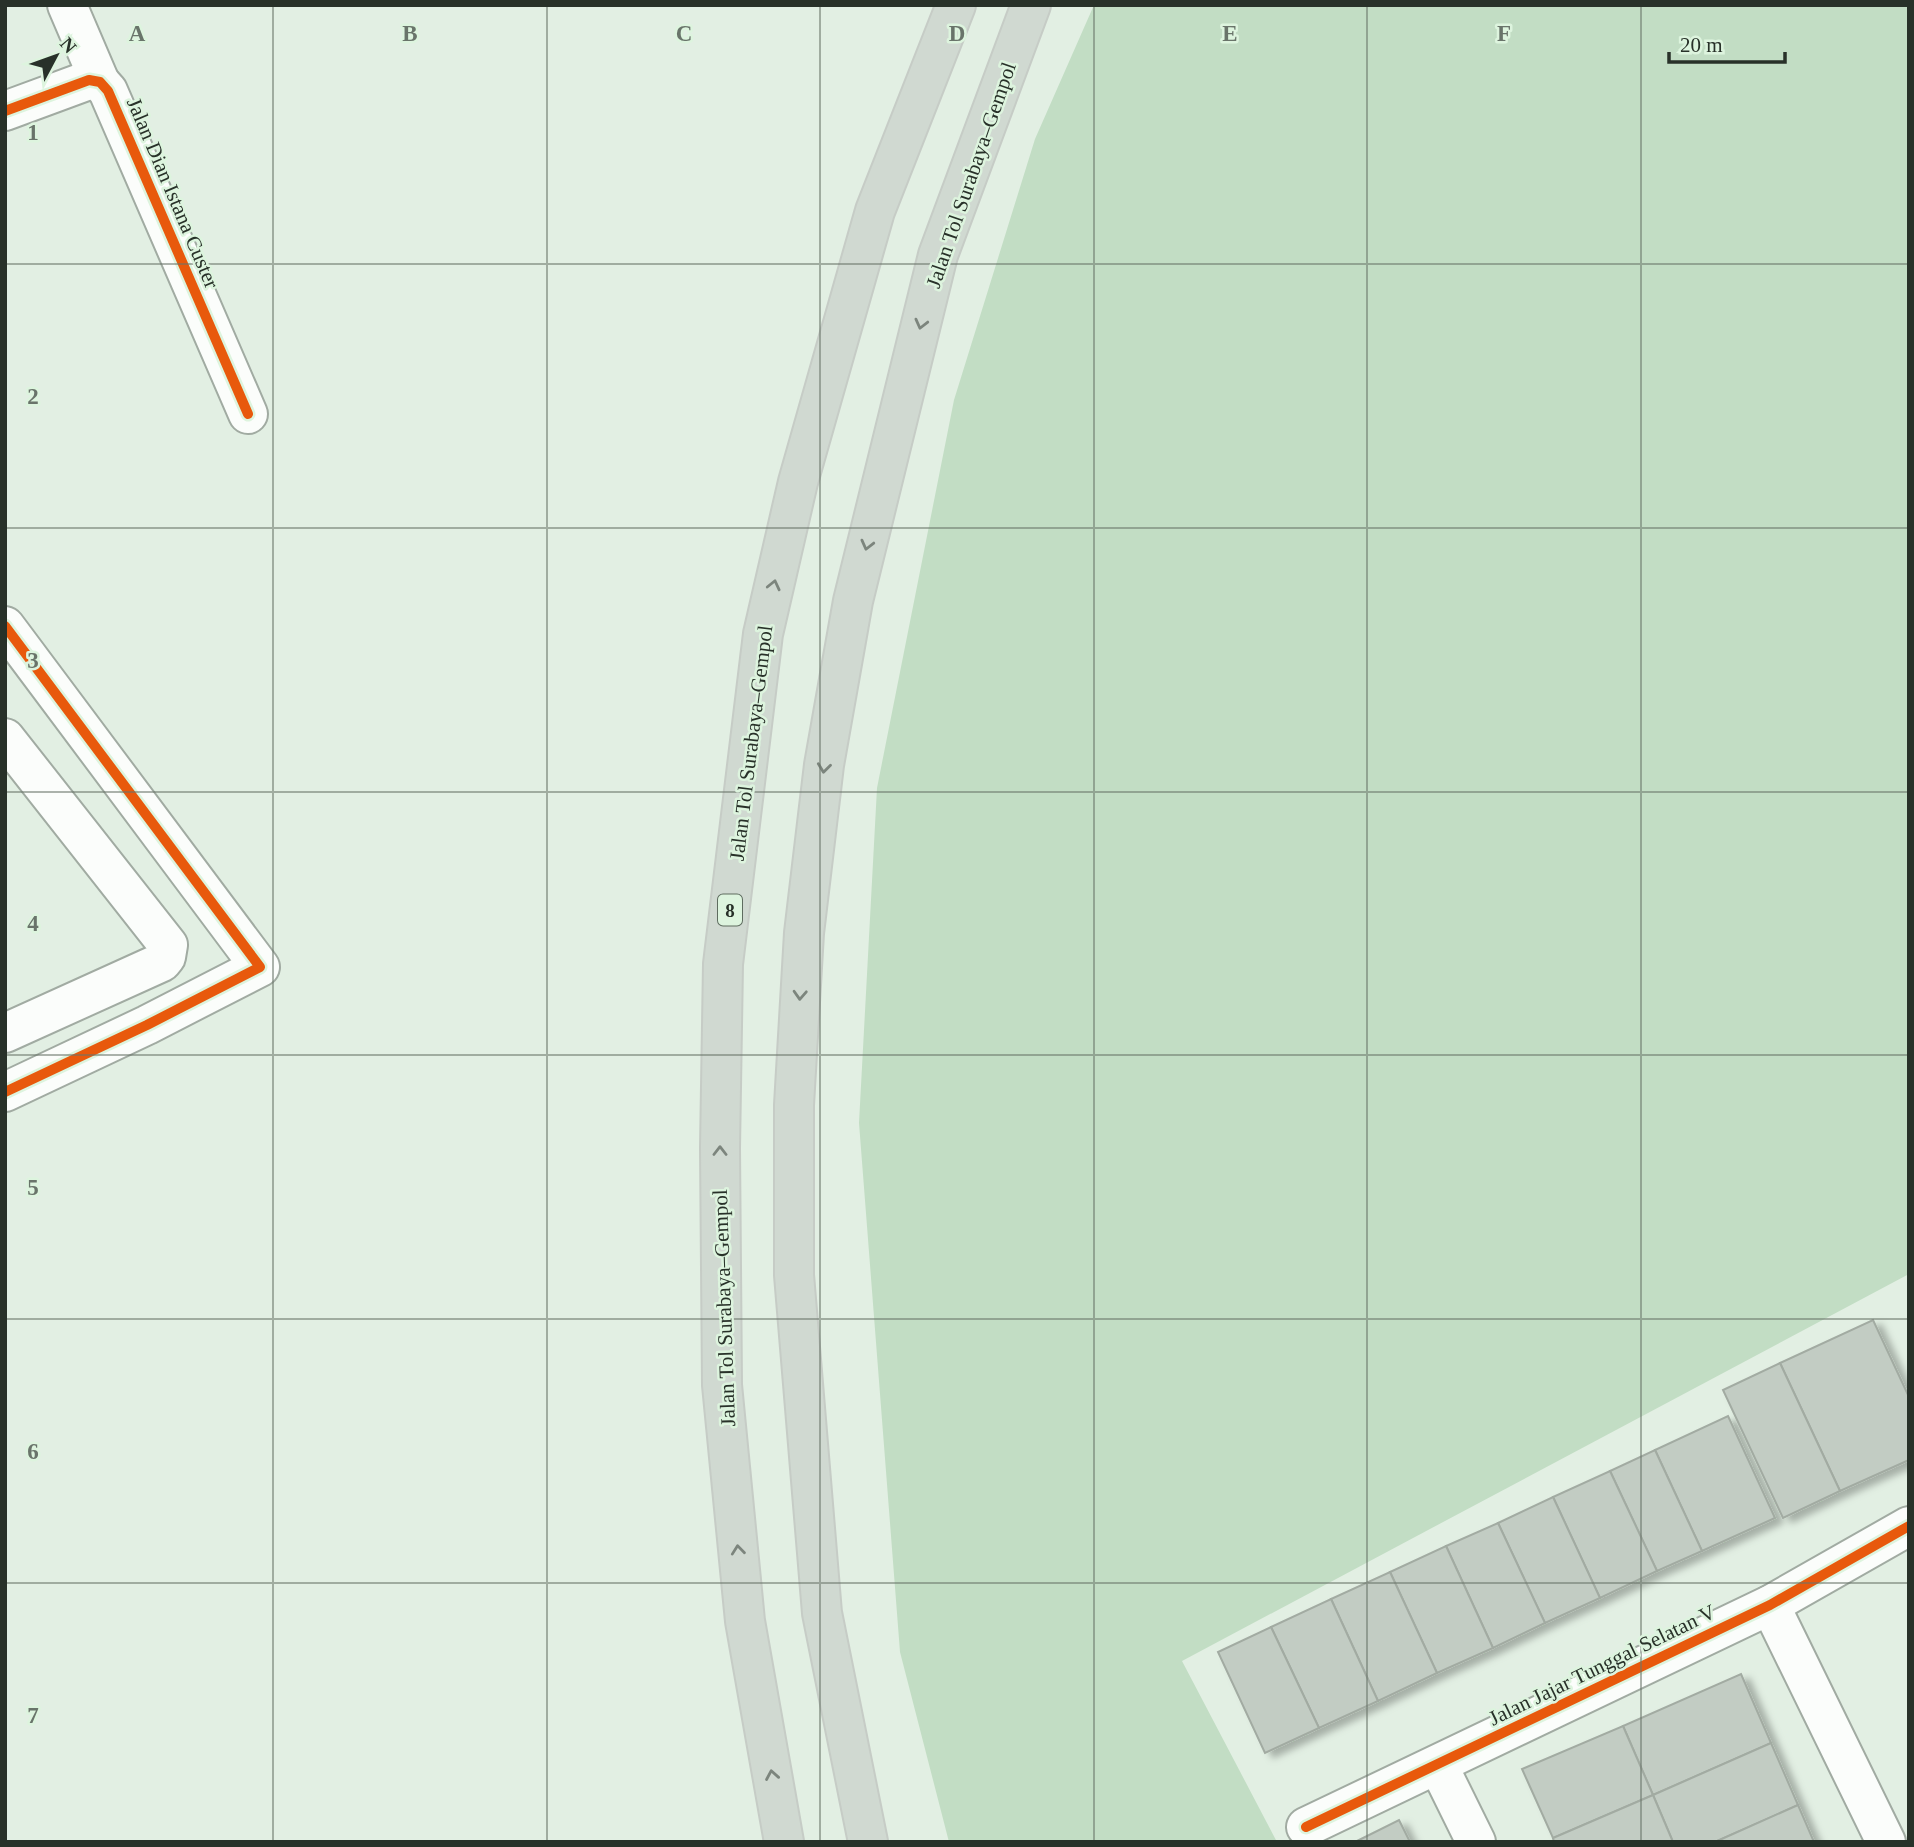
<svg xmlns="http://www.w3.org/2000/svg" width="1914" height="1847" viewBox="0 0 1914 1847" font-family="'Times New Roman',serif">
<style>
.green{fill:#c2ddc4}
.building{fill:#c2ccc3;stroke:#a2aba2;stroke-width:2;filter:url(#shadow)}
.lines{fill:none;stroke-linecap:round;stroke-linejoin:round}
.minor-casing{stroke:#a1aba2;stroke-width:42}
.highway-casing{stroke:#c6ccc6;stroke-width:42}
.minor{stroke:#fbfdfb;stroke-width:38}
.highway{stroke:#d0d9d1;stroke-width:38}
.cycleway-casing{stroke:#ddf4de;stroke-width:15}
.cycleway{stroke:#e8590c;stroke-width:10}
.oneway{stroke:#7c857d}
.grid{fill:none;stroke:#69746a;stroke-width:2;stroke-opacity:0.55}
.labels{text-anchor:middle;stroke-width:5;stroke-linejoin:round;paint-order:stroke}
.shield{fill:#ddf4de;stroke:#5e6c5f;stroke-width:2}
.shield-label{font-size:19px;font-weight:bold;fill:#283129}
.street-label{font-size:21px;fill:#283129;stroke:#ddf4de}
.grid-label{font-size:23px;text-anchor:middle;font-weight:bold;fill:#69746a;stroke:#ddf4de;stroke-width:5;stroke-linejoin:round;paint-order:stroke}
</style>
<defs>
<filter id="shadow"><feDropShadow dx="8" dy="4.5" stdDeviation="3.5" flood-color="#0004"/></filter>
</defs>
<rect width="100%" height="100%" fill="#e2efe3"/>
<path class="green" d="M1094,5H1909V1274L1182,1661L1277,1842H949L900,1652L859,1123L877,788L954,400L1035,139Z"/>
<g class="building">
<path d="M1873,1320L1909,1397V1460L1840,1491L1780,1363Z"/>
<path d="M1780,1363L1840,1491L1783,1518L1723,1390Z"/>
<path d="M1728,1416L1775,1518L1702,1551L1655,1450Z"/>
<path d="M1655,1450L1702,1551L1657,1571L1610,1471Z"/>
<path d="M1610,1471L1657,1571L1600,1598L1553,1497Z"/>
<path d="M1553,1497L1600,1598L1545,1623L1498,1523Z"/>
<path d="M1498,1523L1545,1623L1493,1648L1446,1546Z"/>
<path d="M1446,1546L1493,1648L1437,1673L1390,1572Z"/>
<path d="M1390,1572L1437,1673L1378,1701L1331,1599Z"/>
<path d="M1331,1599L1378,1701L1319,1728L1271,1627Z"/>
<path d="M1271,1627L1319,1728L1265,1753L1218,1652Z"/>
<path d="M1741,1674L1771,1743L1653,1795L1623,1726Z"/>
<path d="M1623,1726L1653,1795L1553,1838L1522,1769Z"/>
<path d="M1771,1743L1798,1805L1715,1842H1673L1653,1795Z"/>
<path d="M1653,1795L1673,1842H1554L1553,1838Z"/>
<path d="M1798,1805L1814,1842H1715Z"/>
<path d="M1399,1820L1410,1842H1355Z"/>
</g>
<g class="lines">
<defs>
<g id="minor">
<path d="M67,5L100,82"/>
<path d="M5,111L89,80L100,82L108,91L248,414"/>
<path d="M5,626L260,967L147,1025L5,1092"/>
<path d="M5,738L168,945L166,957L162,962L5,1033"/>
<path d="M1770,1605L1886,1842"/>
<path d="M1438,1765L1476,1842"/>
<path d="M1306,1827L1770,1605L1909,1526"/>
</g>
<g id="highway">
<path d="M784,1842L745,1621L722,1385L720,1148L723,964L763,634L798,482L875,211L956,5"/>
<path d="M868,1842L822,1613L794,1275V1105L804,933L824,765L853,601L938,255L1031,5"/>
</g>
</defs>
<use href="#minor" class="minor-casing"/>
<use href="#highway" class="highway-casing"/>
<use href="#minor" class="minor"/>
<use href="#highway" class="highway"/>
<defs>
<g id="cycleway">
<path d="M5,111L89,80L100,82L108,91L248,414"/>
<path d="M5,626L260,967L147,1025L5,1092"/>
<path d="M1306,1827L1770,1605L1909,1526"/>
</g>
</defs>
<use href="#cycleway" class="cycleway-casing"/>
<use href="#cycleway" class="cycleway"/>
</g>
<defs><path id="oneway-chevron" d="M-2-3.5L2.5 0L-2 3.5" fill="none" stroke-width="1.6" stroke-linecap="round" stroke-linejoin="round" transform="scale(1.75)"/></defs>
<g class="oneway">
<use href="#oneway-chevron" transform="translate(921 324) rotate(104)"/>
<use href="#oneway-chevron" transform="translate(867 545) rotate(104)"/>
<use href="#oneway-chevron" transform="translate(774 585) rotate(-77)"/>
<use href="#oneway-chevron" transform="translate(824 768) rotate(97)"/>
<use href="#oneway-chevron" transform="translate(800 995) rotate(93)"/>
<use href="#oneway-chevron" transform="translate(720 1151) rotate(-90)"/>
<use href="#oneway-chevron" transform="translate(738 1550) rotate(-96)"/>
<use href="#oneway-chevron" transform="translate(772 1775) rotate(-100)"/>
</g>
<path class="grid" d="M273,5V1842M547,5V1842M820,5V1842M1094,5V1842M1367,5V1842M1641,5V1842M5,264H1909M5,528H1909M5,792H1909M5,1055H1909M5,1319H1909M5,1583H1909"/>
<g class="labels">
<rect class="shield" x="718" y="894.5" width="24" height="31" rx="5"/>
<g class="shield-label">
<text x="730" y="917">8</text>
</g>
<g class="street-label">
<text transform="translate(971 175) rotate(-71)" y="7">Jalan Tol Surabaya–Gempol</text>
<text transform="translate(173 193) rotate(67)" y="7">Jalan Dian Istana Custer</text>
<text transform="translate(751 743) rotate(-83)" y="7">Jalan Tol Surabaya–Gempol</text>
<text transform="translate(724 1308) rotate(-92)" y="7">Jalan Tol Surabaya–Gempol</text>
<text transform="translate(1602 1665) rotate(-26)" y="7">Jalan Jajar Tunggal Selatan V</text>
</g>
</g>
<g class="grid-label">
<text x="137" y="41">A</text>
<text x="410" y="41">B</text>
<text x="684" y="41">C</text>
<text x="957" y="41">D</text>
<text x="1230" y="41">E</text>
<text x="1504" y="41">F</text>
<text x="33" y="140">1</text>
<text x="33" y="404">2</text>
<text x="33" y="668">3</text>
<text x="33" y="931">4</text>
<text x="33" y="1195">5</text>
<text x="33" y="1459">6</text>
<text x="33" y="1723">7</text>
</g>
<rect width="1914" height="1847" fill="none" stroke="#283129" stroke-width="14"/>
<g transform="translate(56 56) rotate(49)" stroke="#ddf4de" stroke-width="5" paint-order="stroke">
<path d="M0-5L12 26L0 18L-12 26Z" fill="#283129"/>
<text y="-10" font-size="19" font-weight="bold" text-anchor="middle" fill="#283129">N</text>
</g>
<path d="M1669 52v10h116v-10" fill="none" stroke="#283129" stroke-width="3.5"/>
<text x="1680" y="52" font-size="21" fill="#283129" stroke="#ddf4de" stroke-width="5" paint-order="stroke">20 m</text>
</svg>
